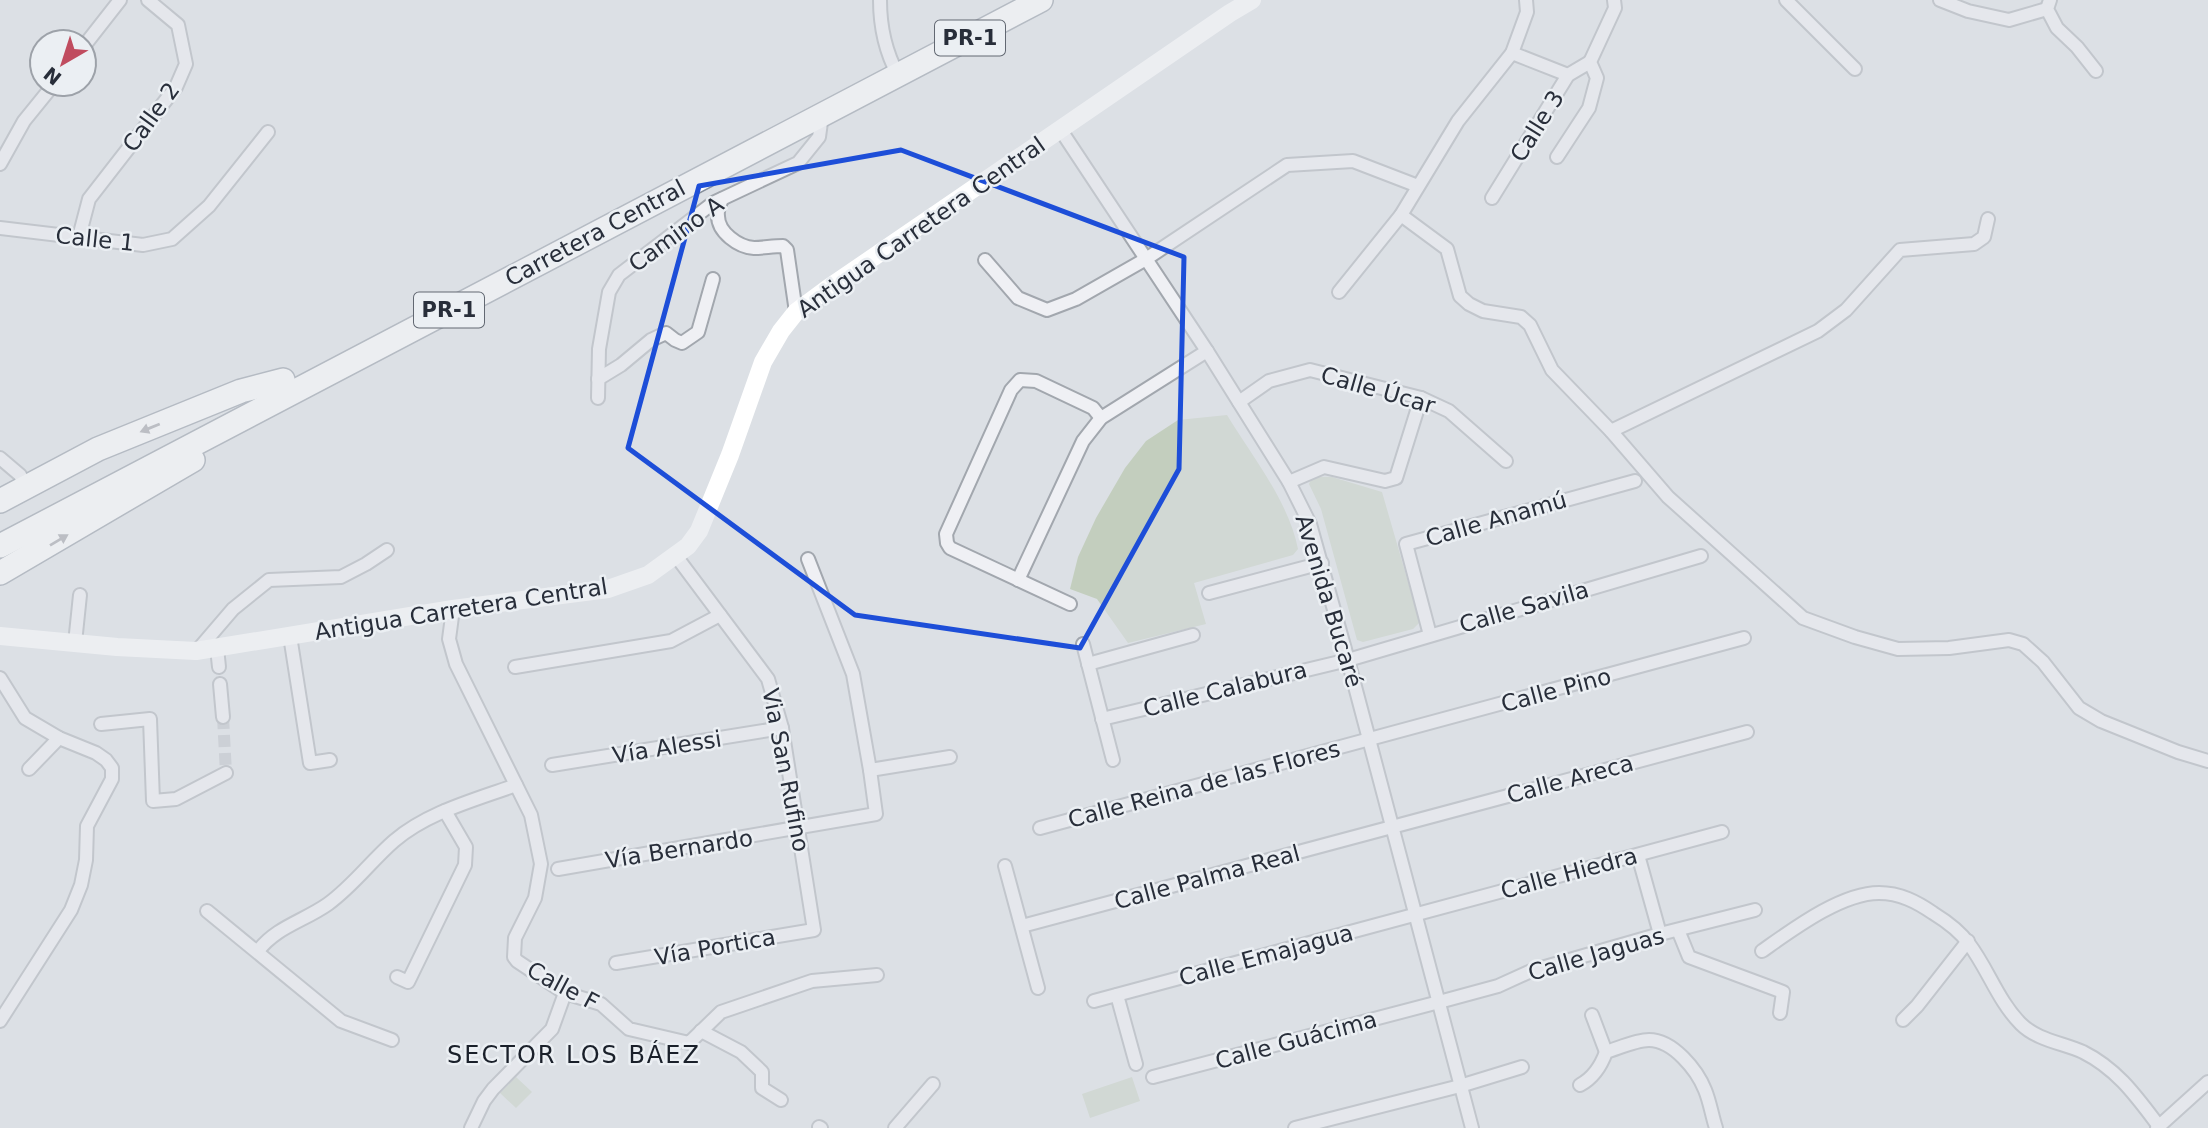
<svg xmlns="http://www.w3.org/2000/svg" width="2208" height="1128" viewBox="0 0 2208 1128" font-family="'DejaVu Sans',sans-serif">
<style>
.green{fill:#c3cebe}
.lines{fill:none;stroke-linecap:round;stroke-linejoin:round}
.street-tunnel{stroke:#b8bcc3;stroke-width:12;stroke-dasharray:12 6;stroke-linecap:butt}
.street-casing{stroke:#a2a7ae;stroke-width:16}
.highway-casing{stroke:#858e9a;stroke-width:26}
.street{stroke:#eff0f4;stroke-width:12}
.secondary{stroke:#fff;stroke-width:18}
.highway{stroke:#fff;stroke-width:23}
.oneway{fill:#94969c}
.marked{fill:none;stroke:#1d4ed8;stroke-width:5;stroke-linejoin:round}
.labels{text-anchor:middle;stroke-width:5;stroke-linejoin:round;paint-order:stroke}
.shield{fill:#ebeff3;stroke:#626872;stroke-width:2}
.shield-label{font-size:21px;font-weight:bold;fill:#282e3a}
.street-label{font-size:23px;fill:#282e3a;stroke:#ebeff3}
.neighbourhood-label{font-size:24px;letter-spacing:2px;fill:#1a202a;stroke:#ebeff3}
</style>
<rect width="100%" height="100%" fill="#dce0e5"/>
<g class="green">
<path d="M1227,415C1252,456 1289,502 1298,549L1293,555L1194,583L1206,624L1128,643L1097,599L1070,589L1078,557L1096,518L1125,468L1146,441L1178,420Z"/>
<path d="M1332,477L1382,492L1419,620V623L1413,629L1363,642L1357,640L1321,509L1309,484C1312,475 1324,477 1332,477Z"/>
<path d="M516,1077L532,1092L516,1108L500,1093Z"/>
<path d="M1132,1077L1140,1101L1090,1118L1082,1094Z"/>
</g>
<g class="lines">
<path class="street-tunnel" d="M223,717L226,773"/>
<defs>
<g id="street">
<path d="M880,0C880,27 885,51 898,75"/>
<path d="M1786,0L1855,69"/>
<path d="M1940,0L1968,11L2009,20L2047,9"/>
<path d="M2050,0L2047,9L2057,28L2077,47L2096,71"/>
<path d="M84,46L120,0"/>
<path d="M1512,53L1568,75"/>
<path d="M1060,129L1207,351L1289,482L1310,524L1348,660L1472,1128"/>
<path d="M1557,157L1589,108L1597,78L1590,62L1615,8L1614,0"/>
<path d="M0,164L24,121L54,84"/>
<path d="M1492,198L1568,75L1590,62"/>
<path d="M722,199C720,204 717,210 718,216C718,232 738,247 754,248C763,248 773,246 783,246L787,250L796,312"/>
<path d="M1401,215L1447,249L1460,296L1469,304L1483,311L1521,317L1530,325L1552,370L1611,431L1668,497L1803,618L1855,637L1898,649L1949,648L2009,640L2023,644L2043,662L2079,708L2101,721L2178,752L2208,761"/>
<path d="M0,228L143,245L172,239L209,206L268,132"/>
<path d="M79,237L89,199L176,87L186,64L178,25L148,0"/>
<path d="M985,260L1018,298L1047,310L1076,299L1146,259L1287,165L1353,161L1418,186"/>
<path d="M1339,292L1401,215L1458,121L1512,53L1527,12L1526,0"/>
<path d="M598,379L621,365L651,340L666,333L675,340L682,343L698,332L713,279"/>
<path d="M598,398L599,349L609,292L619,275L713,203L798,163L819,137L822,115"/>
<path d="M1239,402L1269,381L1310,370L1421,398L1449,411L1506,461"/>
<path d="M1611,431L1818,331L1846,310L1900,250L1974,244L1984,237L1988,219"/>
<path d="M0,458L20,475L26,487"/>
<path d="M1289,482L1324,467L1385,481L1396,478L1421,398"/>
<path d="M1018,580L1083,441L1101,418L1207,351"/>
<path d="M1209,593L1322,563"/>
<path d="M1070,604L950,548L947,543L946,534L1011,390L1020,380L1036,381L1093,408L1101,418"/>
<path d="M453,609L449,639L456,664L531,815L541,864L535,898L515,938L514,957L517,961L565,993L601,1004L629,1029L689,1043L721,1012L812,981L877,975"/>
<path d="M1430,635L1406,544L1635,481"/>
<path d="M290,636L310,763L330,760"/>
<path d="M75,643L80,595"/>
<path d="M1083,644L1113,760"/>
<path d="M217,648L219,667"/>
<path d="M197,651L233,609L269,580L341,577L366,564L387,550"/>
<path d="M1088,664L1193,635"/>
<path d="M515,667L671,641L720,615"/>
<path d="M0,678L25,718L59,738L96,753L106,760L112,768V779L87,826L86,860L81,885L71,910L0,1021"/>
<path d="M220,684L223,717"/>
<path d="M1102,719L1348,660L1701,556"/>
<path d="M101,724L150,719L153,801L176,799L226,773"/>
<path d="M552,765L782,728"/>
<path d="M29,769L59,738"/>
<path d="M870,770L950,757"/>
<path d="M1040,828L1744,638"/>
<path d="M1638,855L1660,934"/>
<path d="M1005,866L1038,988"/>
<path d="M558,869L876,814L870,770L853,674L808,559"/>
<path d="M207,911L341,1021L392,1040"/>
<path d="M1022,926L1747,732"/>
<path d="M1678,930L1689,957L1783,992L1780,1013"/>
<path d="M258,951C276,927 304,921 328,904C353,886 371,861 394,841C428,812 475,800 516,785"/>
<path d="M1762,951C1792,930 1841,893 1879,893C1900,893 1917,902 1933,913C1946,921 1960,931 1969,944C1988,969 1998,1001 2021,1024C2037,1040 2063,1043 2083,1052C2117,1069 2136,1096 2158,1125"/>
<path d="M616,963L814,930L782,728L768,679L676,556"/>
<path d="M397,977L408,982L465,865L466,847L445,811"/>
<path d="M1117,995L1136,1064"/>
<path d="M1094,1001L1722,832"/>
<path d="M1592,1015L1606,1052"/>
<path d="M1903,1020L1917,1006L1968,941"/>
<path d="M701,1031L741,1052L762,1072V1088L781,1100"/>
<path d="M1153,1077L1439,1002L1498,986L1531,971L1660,934L1755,910"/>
<path d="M1580,1085C1593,1078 1601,1066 1606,1052C1619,1048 1636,1040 1649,1040C1673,1040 1697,1070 1705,1090C1710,1102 1712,1116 1716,1128"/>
<path d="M819,1127L821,1128"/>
<path d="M471,1128L484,1101L493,1089L552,1029L565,993"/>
<path d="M895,1128L933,1084"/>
<path d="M1295,1128L1460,1086L1522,1067"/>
<path d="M2157,1128L2208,1082"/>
</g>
<g id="highway">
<path d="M0,501L98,449L241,391L283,380"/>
<path d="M0,546L1041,0"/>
<path d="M0,573L193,460"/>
</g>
</defs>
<use href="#street" class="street-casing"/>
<use href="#highway" class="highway-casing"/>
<use href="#street" class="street"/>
<path class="secondary" d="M0,636L117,647L196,651L453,609L608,589L648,575L688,546L699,531L730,455L763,362L781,331L796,312L827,289L1230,13L1252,0"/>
<use href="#highway" class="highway"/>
</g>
<defs><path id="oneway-solid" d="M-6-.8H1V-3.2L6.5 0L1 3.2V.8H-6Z" transform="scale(1.75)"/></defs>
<g class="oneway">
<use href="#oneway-solid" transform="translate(150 428) rotate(158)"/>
<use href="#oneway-solid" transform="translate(59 540) rotate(-31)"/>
</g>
<path d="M0 0H2208V1128H0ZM901,150L1184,257L1179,469L1080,648L855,615L628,448L699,186Z" fill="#dce0e5" fill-opacity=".55" fill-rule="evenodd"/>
<path class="marked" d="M901,150L1184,257L1179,469L1080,648L855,615L628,448L699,186Z"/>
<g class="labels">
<g class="shield">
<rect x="935" y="20.5" width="70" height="35" rx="5"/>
<rect x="414" y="292.5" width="70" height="35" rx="5"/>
</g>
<g class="shield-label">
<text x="970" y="45">PR-1</text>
<text x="449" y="317">PR-1</text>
</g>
<g class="street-label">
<text transform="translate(151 117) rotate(-54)" y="8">Calle 2</text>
<text transform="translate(1537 126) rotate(-58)" y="8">Calle 3</text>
<text transform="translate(921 227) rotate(-35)" y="8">Antigua Carretera Central</text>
<text transform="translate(595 233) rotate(-28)" y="8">Carretera Central</text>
<text transform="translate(676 234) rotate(-36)" y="8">Camino A</text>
<text transform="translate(95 239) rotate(6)" y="8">Calle 1</text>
<text transform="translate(1378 390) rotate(16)" y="8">Calle Úcar</text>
<text transform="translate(1496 519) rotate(-16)" y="8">Calle Anamú</text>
<text transform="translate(1329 601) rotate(73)" y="8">Avenida Bucaré</text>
<text transform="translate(1524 607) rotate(-16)" y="8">Calle Savila</text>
<text transform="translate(461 609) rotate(-9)" y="8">Antigua Carretera Central</text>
<text transform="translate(1225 689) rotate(-14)" y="8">Calle Calabura</text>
<text transform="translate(1556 690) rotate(-15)" y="8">Calle Pino</text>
<text transform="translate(667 747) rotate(-9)" y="8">Vía Alessi</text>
<text transform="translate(786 770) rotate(79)" y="8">Via San Rufino</text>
<text transform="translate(1570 779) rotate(-15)" y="8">Calle Areca</text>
<text transform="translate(1204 784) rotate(-15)" y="8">Calle Reina de las Flores</text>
<text transform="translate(679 849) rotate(-9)" y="8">Vía Bernardo</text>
<text transform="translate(1569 873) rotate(-15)" y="8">Calle Hiedra</text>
<text transform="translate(1207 877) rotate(-15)" y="8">Calle Palma Real</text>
<text transform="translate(715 947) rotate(-10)" y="8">Vía Portica</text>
<text transform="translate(1596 954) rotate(-16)" y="8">Calle Jaguas</text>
<text transform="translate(1266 955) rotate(-15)" y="8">Calle Emajagua</text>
<text transform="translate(563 986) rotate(28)" y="8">Calle F</text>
<text transform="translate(1296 1040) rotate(-15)" y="8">Calle Guácima</text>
</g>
<g class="neighbourhood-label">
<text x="574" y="1063">SECTOR LOS BÁEZ</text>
</g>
</g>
<g transform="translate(63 63) rotate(219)"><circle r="33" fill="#ebeff3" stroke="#9da2a9" stroke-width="2"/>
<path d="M0-5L12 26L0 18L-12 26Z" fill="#c04c5f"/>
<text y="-10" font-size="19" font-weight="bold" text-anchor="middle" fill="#282e3a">N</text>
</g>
</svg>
